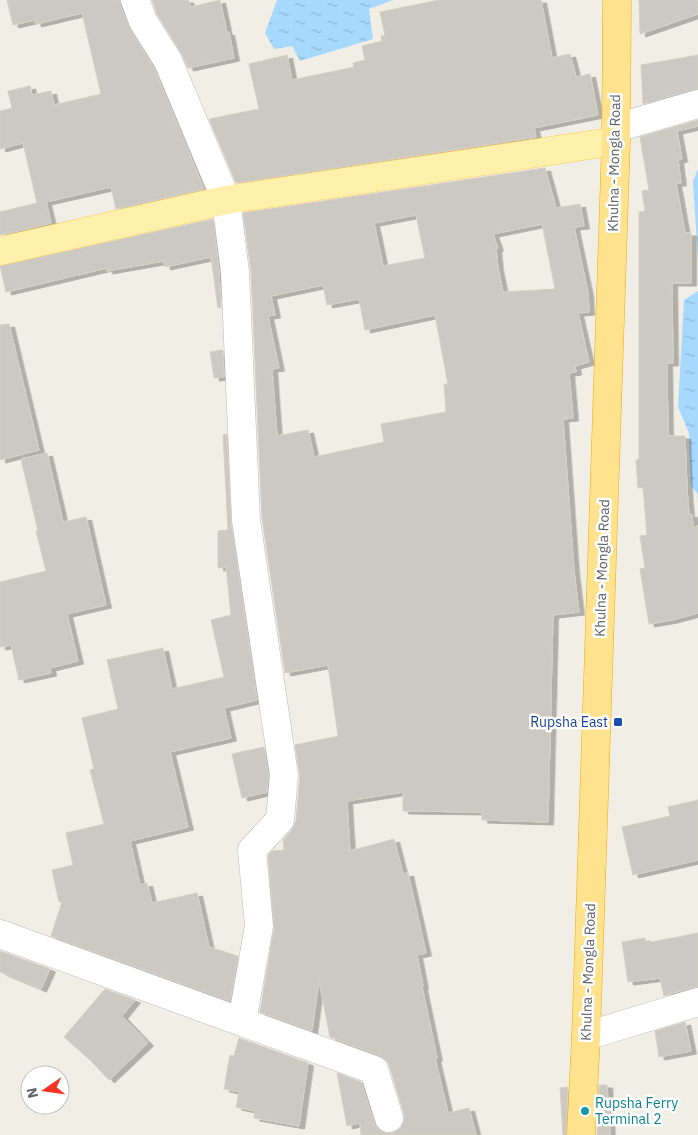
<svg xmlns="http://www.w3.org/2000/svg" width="698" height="1135" viewBox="0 0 698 1135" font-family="'IBM Plex Sans',sans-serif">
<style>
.water{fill:url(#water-ripples)}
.building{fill:#ccc8c2;stroke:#d6d0c3;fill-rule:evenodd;filter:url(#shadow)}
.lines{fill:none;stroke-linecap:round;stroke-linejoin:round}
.minor-casing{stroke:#b8bbc0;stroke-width:29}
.major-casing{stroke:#fdcc52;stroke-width:29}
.highway-casing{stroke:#f6a800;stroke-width:29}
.minor{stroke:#fff;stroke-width:28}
.major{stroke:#fff1ac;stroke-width:28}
.highway{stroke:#ffe28e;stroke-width:28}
.transit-dot{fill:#1a4fb4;stroke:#fff;stroke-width:2}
.culture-dot{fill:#0f9aa8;stroke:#fff;stroke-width:2}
.labels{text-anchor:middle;stroke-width:5;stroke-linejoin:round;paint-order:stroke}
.street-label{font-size:14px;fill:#5d6167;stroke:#fff}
.transit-label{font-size:14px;fill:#164399;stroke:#fff;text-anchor:end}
.culture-label{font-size:14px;fill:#0d838f;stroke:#fff;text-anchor:start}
</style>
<defs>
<pattern id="water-ripples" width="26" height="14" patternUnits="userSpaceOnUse" patternTransform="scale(1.25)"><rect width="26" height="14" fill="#a7d9ff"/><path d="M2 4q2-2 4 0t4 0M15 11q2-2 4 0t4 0" fill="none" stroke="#8bb3d2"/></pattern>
<filter id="shadow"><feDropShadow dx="5.5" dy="3" stdDeviation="0" flood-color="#0004"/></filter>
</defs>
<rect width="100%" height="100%" fill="#f1eee5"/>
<g class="water">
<path d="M277,0H393L369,9L373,39L300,61L292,46L274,49L265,33Z"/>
<path d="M698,168V259L693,182Z"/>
<path d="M698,291V499L697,493L691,486L689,433L678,407L684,300Z"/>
</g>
<g class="building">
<path d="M7,0H120V6L130,29L154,68L204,189L116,209L111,187L46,202L51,223L0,235V212L37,203L23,143L0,149V111L12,108L8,91L30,86L32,95L51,91L54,105L101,94L82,13L36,24L35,20L13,25Z"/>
<path d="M152,0H188L191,7L220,0L227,33L229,32L234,58L188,68L181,53L157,14Z"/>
<path d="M439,0H541L552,58L570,54L576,77L590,74L598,115L534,128L536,137L236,183L209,119L259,109L249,64L287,55L292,80L354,67L353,63L365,60L362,46L382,41L381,36L385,35L380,12Z"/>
<path d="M639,0H698V14L640,34Z"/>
<path d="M698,55V89H694L643,104L641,65Z"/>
<path d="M698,120V126L677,131L682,159L678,160L681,183H676L685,233H691V283H672L673,363H667L668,436H685L687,489L689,515L692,514L693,527L698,526V613L672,620L649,624L640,569L645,568L640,536L647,535L643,487L638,488L636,460L639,459V212L645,211L642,191L649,190L640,137Z"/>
<path d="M545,168L556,208L580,204L584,226L574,227L588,293L589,312L578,313L589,362L575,366L576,372L569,373L573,418L563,419L574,571L579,612L553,615L548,822L482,820V812L403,811V792L347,801L350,851L394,839L403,874L408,873L426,953L417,955L423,986L422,987L437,1058H435L448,1113L469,1108L476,1135H361L360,1123L347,1126L337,1073L361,1082L374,1123L379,1130L386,1133H393L401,1128L404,1121V1114L389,1065L386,1060L379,1055L330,1037L319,980L312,1031L260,1012L274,928L268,856L272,851L284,850L283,840L291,831L296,821L300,776L295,745L338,736L328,665L285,673L262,518L251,271L243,213ZM416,215L425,258L383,266L374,223ZM542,224L555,289L503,292L498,268L496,249L498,248L493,234ZM323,285L327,305L359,299L365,330L435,315L448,384H444L446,412L381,424L384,442L314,457L308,430L277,436L272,369L279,368L268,316L275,315L271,296Z"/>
<path d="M213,219L219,273L221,309V307L218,308L211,257L165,267L164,261L107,271V268L6,292L0,266Z"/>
<path d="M9,324L39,450L0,460V325Z"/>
<path d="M223,350L224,377L214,378L210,352Z"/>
<path d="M227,434L231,522L257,700L224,708L231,738L170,752L188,827L130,841L140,885L147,883L152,903L197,893L209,947L238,956L230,1001L51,936L62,902H59L52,870L73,865L66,833L104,824L90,770L94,769L82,718L118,709L107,660L163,648L172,689L224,677L211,620L231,615L226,567L218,568V531L228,530L223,435Z"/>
<path d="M47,453L63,522L86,517L106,605L67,614L78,661L50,668L51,673L19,680L11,645L0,647V582L46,571L36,531H38L21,459Z"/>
<path d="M264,747L268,775L267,792L242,798L232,754Z"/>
<path d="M698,800V860L633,875L622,827L670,816L668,807Z"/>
<path d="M698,933V987H693L664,996L660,978L628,982L622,942L645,938L646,943Z"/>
<path d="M0,951L50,969L41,989L0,972Z"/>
<path d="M105,989L135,1000L122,1016L148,1043L109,1080L90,1060L64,1037Z"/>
<path d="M685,1022L691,1051L659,1057L655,1031Z"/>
<path d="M239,1038L308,1063L299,1126L254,1118L255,1111L236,1107L239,1092L224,1089L230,1055L234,1056Z"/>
<path d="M599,1085H607L610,1135H597Z"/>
<path d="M568,1087L566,1135H563L560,1088Z"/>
</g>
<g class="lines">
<defs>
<g id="minor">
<path d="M135,0L143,21L168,61L226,200L235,272L246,520L284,775L280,820L252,850L259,926L242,1022"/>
<path d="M616,128L698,104"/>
<path d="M0,934L374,1070L389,1118"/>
<path d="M586,1036L698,1002"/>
</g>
<path id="major" d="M0,251L226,200L616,141"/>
<path id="highway" d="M581,1135L586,1036L616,141L617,0"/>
</defs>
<use href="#minor" class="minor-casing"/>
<use href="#major" class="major-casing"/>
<use href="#highway" class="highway-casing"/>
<use href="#minor" class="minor"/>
<use href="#major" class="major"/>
<use href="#highway" class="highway"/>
</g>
<rect class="transit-dot" x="613" y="717" width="10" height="10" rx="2.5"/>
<circle class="culture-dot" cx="585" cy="1111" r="5"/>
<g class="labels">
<g class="street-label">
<text transform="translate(614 163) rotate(-89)" y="5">Khulna - Mongla Road</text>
<text transform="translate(602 568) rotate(-88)" y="5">Khulna - Mongla Road</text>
<text transform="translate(588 972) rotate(-88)" y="5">Khulna - Mongla Road</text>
</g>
<g class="transit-label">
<text x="608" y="727">Rupsha East</text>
</g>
<g class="culture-label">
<text x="595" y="1108">Rupsha Ferry<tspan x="595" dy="16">Terminal 2</tspan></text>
</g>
</g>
<g transform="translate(45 1090) rotate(257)"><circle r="24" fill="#ffffff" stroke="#bec0c2"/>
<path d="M0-4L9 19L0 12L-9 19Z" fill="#f73525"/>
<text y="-8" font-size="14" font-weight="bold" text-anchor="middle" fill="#5d6167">N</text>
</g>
</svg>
